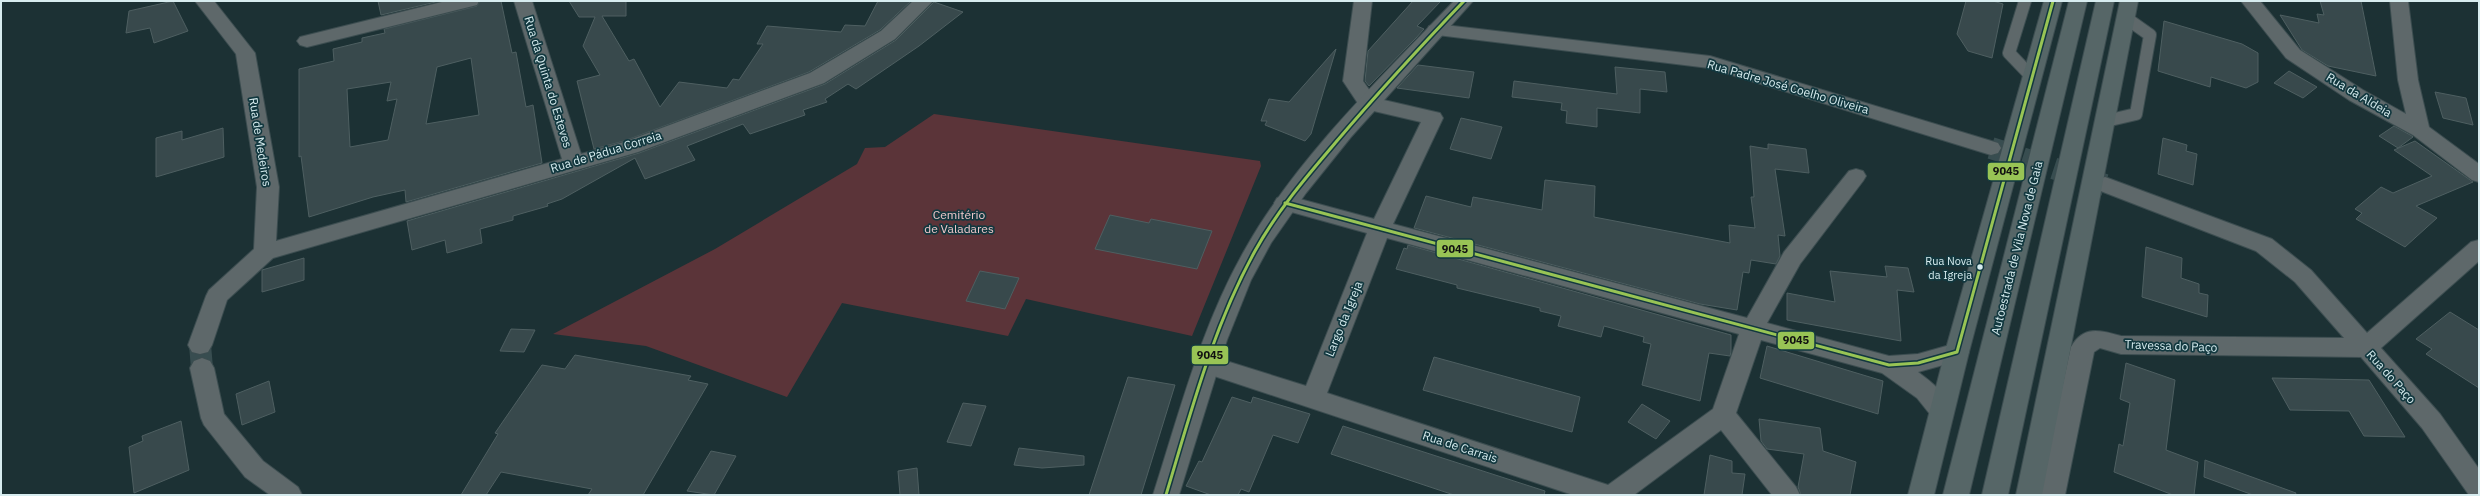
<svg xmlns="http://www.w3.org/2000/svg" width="2480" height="496" viewBox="0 0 2480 496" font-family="'IBM Plex Sans',sans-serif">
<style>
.green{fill:#5b3439}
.building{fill:#38494c;stroke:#4e5f61;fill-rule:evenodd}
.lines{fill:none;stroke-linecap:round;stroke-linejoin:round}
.minor-tunnel{stroke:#384d50;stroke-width:22;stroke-dasharray:22 11;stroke-linecap:butt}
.service-casing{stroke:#3c4d50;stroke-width:14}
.minor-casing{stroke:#3c4d50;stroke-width:2}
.tertiary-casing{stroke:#3c4d50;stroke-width:2}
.motorway-casing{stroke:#3c4d50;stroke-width:2}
.service{stroke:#5e686a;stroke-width:12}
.minor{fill:#5e686a;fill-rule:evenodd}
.tertiary{fill:#5e686a;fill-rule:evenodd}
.motorway{fill:#566667;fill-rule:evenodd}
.bus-1-casing{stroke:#12383f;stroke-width:6}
.bus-1{stroke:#98c455;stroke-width:3}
.bus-dot{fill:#d7ecef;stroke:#12383f;stroke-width:1.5}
.labels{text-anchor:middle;stroke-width:3.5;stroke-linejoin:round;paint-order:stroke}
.bus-label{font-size:11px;fill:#d7ecef;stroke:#12383f;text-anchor:end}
.street-label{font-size:12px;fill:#d7ecef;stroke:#12383f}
.park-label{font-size:12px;fill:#f2c8cb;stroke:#12383f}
.line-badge{stroke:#12383f;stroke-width:1.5}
.pale-badge-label{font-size:11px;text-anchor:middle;font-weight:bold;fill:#111}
</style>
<rect width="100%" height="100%" fill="#1c3134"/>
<path class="green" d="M934,114L1260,161L1261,166L1192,336L1026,299L1008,336L842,303L787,397L646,346L553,334L715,249L857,164L865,148L885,147Z"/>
<g class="building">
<path d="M173,1L188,31L154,43L150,28L126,33L129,11Z"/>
<path d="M378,1H440L381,15Z"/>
<path d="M480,1H501L512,53L516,52L526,107L533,105L542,163L406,202L405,190L373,197L309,217L301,156L299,157V69L334,61L333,49L362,42V38L385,33L384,29L477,6ZM471,58L479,115L426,124L437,67ZM391,82L387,101L397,99L388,140L350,147L347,89Z"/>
<path d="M569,1H626V16H602L629,61L634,59L660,107L679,82L727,88L733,79L739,80L763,44H757L767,26L841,32L845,25L865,26L878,1H911L880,30L809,72L624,141L594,149L577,81L600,75L583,46L595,17H579Z"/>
<path d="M1413,1H1441L1417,26L1424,29L1416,38L1369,86L1365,81L1368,51Z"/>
<path d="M1966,1H1993L2003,4L1992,58L1968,51L1957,34Z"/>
<path d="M2320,1H2361L2376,76L2328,66L2302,50L2280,15L2319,23L2317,14L2324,15Z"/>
<path d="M934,2L963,12L919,46L856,89L848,84L825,99L827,102L803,110L805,115L750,134L743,124L687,146L695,160L645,179L635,158L562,199L547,204L548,206L513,216V220L480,229L482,243L447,253L445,240L412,250L407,221L639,153L825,84L896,40Z"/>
<path d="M2164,21L2242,44L2258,53V82L2246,88L2211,77L2210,87L2158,71Z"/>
<path d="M1336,49L1311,134L1305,141L1265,125L1267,121H1261L1269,99L1289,102Z"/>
<path d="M1418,65L1474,72L1469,98L1397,88Z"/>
<path d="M1615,67L1665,72L1667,92L1640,89V113L1597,108V127L1566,123L1567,111L1561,110L1562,103L1512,97L1514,81L1617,94Z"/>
<path d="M2289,71L2317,87L2303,98L2274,83Z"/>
<path d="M2435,92L2466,98L2473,125L2443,118Z"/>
<path d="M1461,118L1502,127L1491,159L1450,149Z"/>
<path d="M2394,126L2412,136L2413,137L2398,148L2379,136Z"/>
<path d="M223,128L224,157L156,177V138L182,131V140Z"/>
<path d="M2163,138L2187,145L2186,151L2197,154L2193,185L2158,174Z"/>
<path d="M2415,141L2473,182L2416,206L2437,218L2405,247L2356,219L2362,213L2355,209L2381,187L2393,193L2432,176L2394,150Z"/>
<path d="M1768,144L1806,149L1809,173L1775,169L1785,236L1778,235L1780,256L1776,264L1751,260L1749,273L1743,272L1737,310L1700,304L1414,228L1426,196L1471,207L1473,197L1542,210L1545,180L1595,186L1594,217L1730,243L1729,225L1755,228L1751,197H1754L1750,146L1768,149Z"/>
<path d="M1110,215L1149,223L1151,219L1212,231L1197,269L1095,249Z"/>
<path d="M1408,245L1731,335V352L1730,356L1709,353L1700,401L1642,385L1651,344L1643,342L1644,337L1604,326L1601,337L1558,326L1561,316L1540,311V308L1457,288V285L1396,269L1404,248L1407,249Z"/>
<path d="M2146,247L2182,258L2181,278L2199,284V293L2208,295L2207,317L2142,297Z"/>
<path d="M304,258V280L262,292V270Z"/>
<path d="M1885,266L1908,268L1914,292L1897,290L1901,341L1787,320V293L1835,302L1830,271L1887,277Z"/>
<path d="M980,271L1019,278L1005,309L966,301Z"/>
<path d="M2450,312L2479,330V388L2426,354L2432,349L2416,339Z"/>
<path d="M511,329L535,330L524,352L500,351Z"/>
<path d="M1767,346L1883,381L1878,414L1760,378Z"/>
<path d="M575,355L691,376L688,380L708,384L643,495H588L592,489L501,472L486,495H461L498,434L495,433L542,365L565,369Z"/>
<path d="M1434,357L1580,397L1572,432L1423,390Z"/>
<path d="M2126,363L2175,380L2166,450L2198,462L2194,495H2173L2114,472L2119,444L2123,446L2130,403L2120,399Z"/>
<path d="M1128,377L1175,385L1141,495H1089Z"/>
<path d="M2272,378L2369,380L2405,437L2364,436L2349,411L2290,410Z"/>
<path d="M269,381L275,412L242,425L236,394Z"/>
<path d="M1232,397L1251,403L1253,397L1310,414L1298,443L1273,435L1249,492L1241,489L1238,495H1211L1186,486L1199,461L1202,462Z"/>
<path d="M963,403L986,406L971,446L947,442Z"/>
<path d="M1642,404L1670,421L1656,439L1628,422Z"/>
<path d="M1759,419L1820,428L1823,451L1856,462L1850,495H1801L1798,487L1804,454L1767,449L1761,441Z"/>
<path d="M181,421L189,470L134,493L129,447L143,441L142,436Z"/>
<path d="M1343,426L1545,491L1544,495H1454L1331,454Z"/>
<path d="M1019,448L1084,456V465L1042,468L1014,465Z"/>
<path d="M711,451L736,456L714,495L687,491Z"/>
<path d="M1710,455L1732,461V473L1745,474L1742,495H1704Z"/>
<path d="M2205,460L2296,493L2295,495H2253L2204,477Z"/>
<path d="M917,468L919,495H900L898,471Z"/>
</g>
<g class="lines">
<g class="minor-tunnel">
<path d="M1991,148L2105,185"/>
<path d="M200,345L202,368"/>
</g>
<defs>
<g id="service">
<path d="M2025,1L2009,53L2033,78"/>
<path d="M2106,121L2136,114L2150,35L2126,18"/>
</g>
<g id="minor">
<path d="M195,1H214L255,53L279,187L276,241L562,159L514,1H532L581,154L624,142L810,73L881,31L913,1H933L895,39L824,83L638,152L273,258L227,300L212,345L208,352L200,354L192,352L188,345L206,296L209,290L254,249L257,187L236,54Z"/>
<path d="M446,1H479L477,5L307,47L300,45L297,41L300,37Z"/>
<path d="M1354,1H1372L1363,81L1375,98L1440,113L1443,118L1393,224L1747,318L1784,252L1849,171L1856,169L1863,171L1866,176L1863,181L1800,264L1767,323L1889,356L1918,354L1957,343L1965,345L1969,352L1965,359L1918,372C1933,383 1946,394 1954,411L1951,418L1942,421L1933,418L1917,398L1882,373L1761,340L1736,413L1796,487L1800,495H1772L1721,430L1634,495H1573L1199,371L1195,364L1199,357L1207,355L1306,386L1367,233L1277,208L1274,203L1277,198L1285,195L1374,219L1421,122L1361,108L1343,81ZM1387,238L1739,334L1713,409L1608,485L1327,393Z"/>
<path d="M2241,1H2260L2300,50L2363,90L2406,114L2398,80L2390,1H2408L2418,80L2429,127L2479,164V182L2472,180L2413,135L2349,100L2286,58Z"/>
<path d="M1436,24L1710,56L1998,143L2001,148L1998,153L1991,155L1709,68L1429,34L1427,30L1429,26Z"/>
<path d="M2105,177L2272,239L2311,270L2367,333L2471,242L2479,240V261L2381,348L2440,414L2479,469V495H2469L2422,428L2361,357L2121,354L2100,348L2094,352L2065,495H2039L2071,347C2083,325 2101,330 2121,336L2344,338L2295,282L2256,251L2098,190L2094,185L2098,180Z"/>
<path d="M202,358L210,361L214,368L224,414L263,461L298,487L302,495H270L245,477L204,425L201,418L190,368L194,361Z"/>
</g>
<path id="tertiary" d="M1454,1H1473L1351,137L1306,193L1271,243L1251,280L1227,340L1179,495H1153C1180,411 1202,323 1247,246C1298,157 1383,75 1454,1Z"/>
<g id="motorway">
<path d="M2044,1H2062L1969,352L1934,495H1908L1945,352Z"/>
<path d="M2069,1H2087L1969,495H1943Z"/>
<path d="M2096,1H2114L2008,495H1982Z"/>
<path d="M2120,1H2138L2042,495H2016Z"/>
</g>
</defs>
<use href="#service" class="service-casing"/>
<use href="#minor" class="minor-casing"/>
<use href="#tertiary" class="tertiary-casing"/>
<use href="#motorway" class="motorway-casing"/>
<use href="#service" class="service"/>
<use href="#minor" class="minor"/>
<use href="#tertiary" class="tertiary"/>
<use href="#motorway" class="motorway"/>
<defs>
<g id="bus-1">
<path d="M1285,203L1889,365L1918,363L1957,352L2053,1"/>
<path d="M1166,495C1191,412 1213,327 1255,251C1277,211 1307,176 1336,142C1377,94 1420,47 1464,1"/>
</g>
</defs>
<use href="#bus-1" class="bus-1-casing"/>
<use href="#bus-1" class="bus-1"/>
</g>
<circle class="bus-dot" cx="1980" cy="267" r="3.5"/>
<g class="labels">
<g class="bus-label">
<text x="1972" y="265">Rua Nova<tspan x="1972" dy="14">da Igreja</tspan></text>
</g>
<g class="street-label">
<text transform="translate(548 82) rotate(73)" y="4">Rua da Quinta do Esteves</text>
<text transform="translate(1788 87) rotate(16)" y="4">Rua Padre José Coelho Oliveira</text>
<text transform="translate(2359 95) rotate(31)" y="4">Rua da Aldeia</text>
<text transform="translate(260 142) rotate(81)" y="4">Rua de Medeiros</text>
<text transform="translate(606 152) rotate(-17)" y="4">Rua de Pádua Correia</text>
<text transform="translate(2017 248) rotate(-76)" y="4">Autoestrada de Vila Nova de Gaia</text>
<text transform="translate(1344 319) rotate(-68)" y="4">Largo da Igreja</text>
<text transform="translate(2171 346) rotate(2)" y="4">Travessa do Paço</text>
<text transform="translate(2391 377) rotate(48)" y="4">Rua do Paço</text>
<text transform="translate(1460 447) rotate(18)" y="4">Rua de Carrais</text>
</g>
<g class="park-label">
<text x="959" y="219">Cemitério<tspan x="959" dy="14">de Valadares</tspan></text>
</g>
</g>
<g class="line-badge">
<rect x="1987" y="162" width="38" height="19" rx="4" fill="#98c455"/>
<rect x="1436" y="239" width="38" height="19" rx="4" fill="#98c455"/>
<rect x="1777" y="331" width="38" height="19" rx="4" fill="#98c455"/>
<rect x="1191" y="345" width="38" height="20" rx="4" fill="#98c455"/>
</g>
<g class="pale-badge-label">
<text x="2006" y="175">9045</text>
<text x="1455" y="253">9045</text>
<text x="1796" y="344">9045</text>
<text x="1210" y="359">9045</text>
</g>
<rect width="2480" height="496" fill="none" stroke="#d7ecef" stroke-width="4"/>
</svg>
